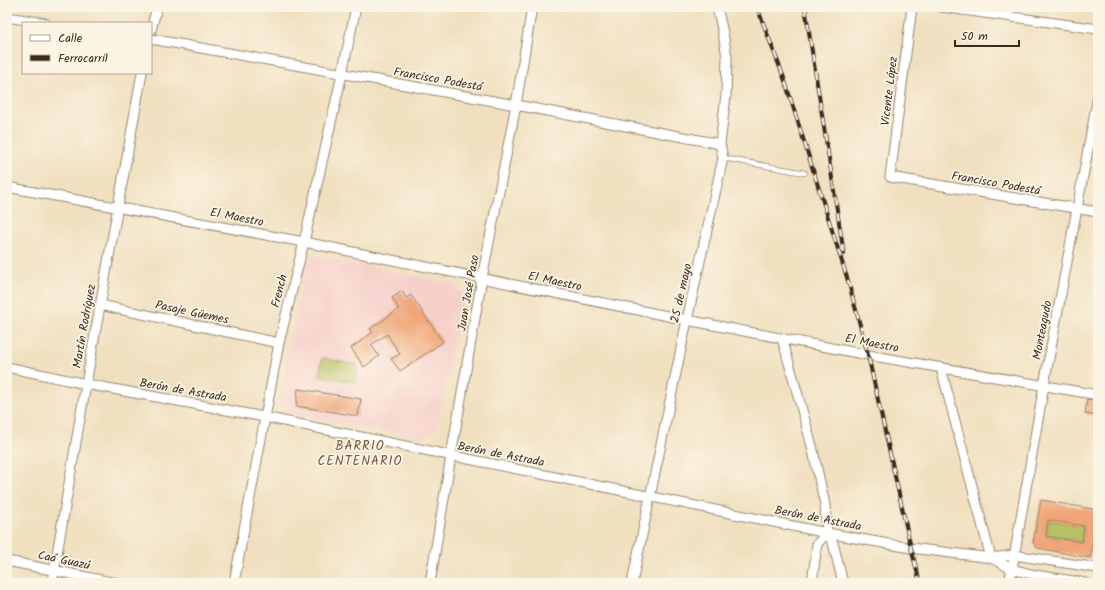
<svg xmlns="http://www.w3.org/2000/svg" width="1105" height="590" viewBox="0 0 1105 590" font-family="Kalam,sans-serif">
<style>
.built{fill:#f7d0cc}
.green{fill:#b5c365;stroke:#787642}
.building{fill:#efa577;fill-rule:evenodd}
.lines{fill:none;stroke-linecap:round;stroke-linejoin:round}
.service-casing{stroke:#96856f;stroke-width:6}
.minor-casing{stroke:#96856f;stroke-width:11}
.service{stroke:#fff;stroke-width:4.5}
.minor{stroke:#fff;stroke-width:9}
.rail-casing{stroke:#3b2a1e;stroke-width:4}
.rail{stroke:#fcf5e5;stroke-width:2.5;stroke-dasharray:8;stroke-linecap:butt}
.labels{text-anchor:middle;stroke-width:3.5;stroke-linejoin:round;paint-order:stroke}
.street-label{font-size:12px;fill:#3b2a1e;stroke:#fcf5e5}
.neighbourhood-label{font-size:13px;letter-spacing:1px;fill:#7a553d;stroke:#fcf5e5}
</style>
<rect width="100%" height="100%" fill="#fcf5e5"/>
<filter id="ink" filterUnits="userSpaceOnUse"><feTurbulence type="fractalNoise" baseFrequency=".025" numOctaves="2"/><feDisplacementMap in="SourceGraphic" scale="8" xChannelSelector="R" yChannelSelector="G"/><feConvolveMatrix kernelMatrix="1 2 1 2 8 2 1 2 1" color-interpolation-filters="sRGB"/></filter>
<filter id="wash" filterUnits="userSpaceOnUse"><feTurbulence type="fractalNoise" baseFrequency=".012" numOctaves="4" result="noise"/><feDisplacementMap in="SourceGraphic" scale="16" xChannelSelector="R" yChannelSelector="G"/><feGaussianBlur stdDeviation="0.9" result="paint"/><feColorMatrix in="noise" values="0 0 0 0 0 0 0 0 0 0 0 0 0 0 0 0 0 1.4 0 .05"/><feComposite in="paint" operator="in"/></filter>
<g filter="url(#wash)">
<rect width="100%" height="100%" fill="#f0e0c0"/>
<path class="built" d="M315,256L455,285L463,295L437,429L423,438L283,414L278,404L305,263Z"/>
<g class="green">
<path d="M322,358L358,365L355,382L319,376Z"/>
<path d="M1048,520L1084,526L1082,542L1046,536Z"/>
</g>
<g id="blocks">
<g class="building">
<path d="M402,291L406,298L411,295L443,342L400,371L391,359L400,354L387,334L371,345L379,356L364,367L351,348L373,332L370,329L399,309L392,298Z"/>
<path d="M298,389L361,399L358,416L296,406Z"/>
<path d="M1087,399L1098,401V416L1085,414Z"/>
<path d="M1041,500L1098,510L1090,558L1037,548L1033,543ZM1048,520L1084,526L1082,542L1046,536Z"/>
</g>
</g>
</g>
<g filter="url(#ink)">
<use href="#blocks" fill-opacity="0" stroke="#96856f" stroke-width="1"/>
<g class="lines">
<defs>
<path id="service" d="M723,158L805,173"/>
<g id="minor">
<path d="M912,7L890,177L1098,212"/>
<path d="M941,7L1098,29"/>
<path d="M7,17L45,23"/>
<path d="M151,30L157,7"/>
<path d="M151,39L516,105L720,144"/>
<path d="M7,187L304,242L687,320L868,355L1098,395"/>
<path d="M100,305L279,343"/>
<path d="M782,338L812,446L825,505L827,533L833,543L843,583"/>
<path d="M7,367L86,384L264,417L827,533L911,548L991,558L1014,555L1098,568"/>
<path d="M941,368L991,558"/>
<path d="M991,558L1012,569L1035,575L1086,583"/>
<path d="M7,561L116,583"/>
<path d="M52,583L86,384L142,73"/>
<path d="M234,583L279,343L304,242L342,74L356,7"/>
<path d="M430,583L451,456L482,278L516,105L532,7"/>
<path d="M632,583L687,320L723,158L720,144L726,95L727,57L723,33L717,7"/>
<path d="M812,583L817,544L827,533"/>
<path d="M1009,583L1012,569L1044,385L1098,96"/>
</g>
</defs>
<use href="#service" class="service-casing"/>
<use href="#minor" class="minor-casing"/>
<use href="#service" class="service"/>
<use href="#minor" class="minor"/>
<defs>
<g id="rail">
<path d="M757,7L784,78L849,284L868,355L911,548L920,583"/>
<path d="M805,7L844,254"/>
</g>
</defs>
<use href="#rail" class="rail-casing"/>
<use href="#rail" class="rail"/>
</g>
</g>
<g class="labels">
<g class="street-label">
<text transform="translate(438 79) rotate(10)" y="4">Francisco Podestá</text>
<text transform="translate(889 91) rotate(-83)" y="4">Vicente López</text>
<text transform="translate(996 183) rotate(10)" y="4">Francisco Podestá</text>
<text transform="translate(237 217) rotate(11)" y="4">El Maestro</text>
<text transform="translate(555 281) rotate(12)" y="4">El Maestro</text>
<text transform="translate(279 291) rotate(-76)" y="4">French</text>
<text transform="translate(468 293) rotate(-80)" y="4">Juan José Paso</text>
<text transform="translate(681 293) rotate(-77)" y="4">25 de mayo</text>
<text transform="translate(192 312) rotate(12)" y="4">Pasaje Güemes</text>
<text transform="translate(84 326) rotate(-80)" y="4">Martín Rodríguez</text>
<text transform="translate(1042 330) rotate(-79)" y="4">Monteagudo</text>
<text transform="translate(872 343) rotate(11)" y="4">El Maestro</text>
<text transform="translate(183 390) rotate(10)" y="4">Berón de Astrada</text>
<text transform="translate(501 454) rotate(11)" y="4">Berón de Astrada</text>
<text transform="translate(818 518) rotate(11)" y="4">Berón de Astrada</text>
<text transform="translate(64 560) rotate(12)" y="4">Caá Guazú</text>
</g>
<g class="neighbourhood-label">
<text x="360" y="450">BARRIO<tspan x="360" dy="15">CENTENARIO</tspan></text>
</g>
</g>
<rect width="1105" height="590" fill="none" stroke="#fcf5e5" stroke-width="24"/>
<rect x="22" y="22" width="130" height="52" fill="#fcf5e5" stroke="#afa495"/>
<rect x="30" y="35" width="20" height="6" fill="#ffffff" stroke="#afa495"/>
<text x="58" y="42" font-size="12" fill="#3b2a1e">Calle</text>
<rect x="30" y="55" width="20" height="6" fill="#3b2a1e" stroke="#afa495"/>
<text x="58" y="62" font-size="12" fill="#3b2a1e">Ferrocarril</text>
<path d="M955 40v6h64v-6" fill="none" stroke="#3b2a1e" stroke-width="2"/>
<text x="961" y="40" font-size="12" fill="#3b2a1e" stroke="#fcf5e5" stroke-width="3" paint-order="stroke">50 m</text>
</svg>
